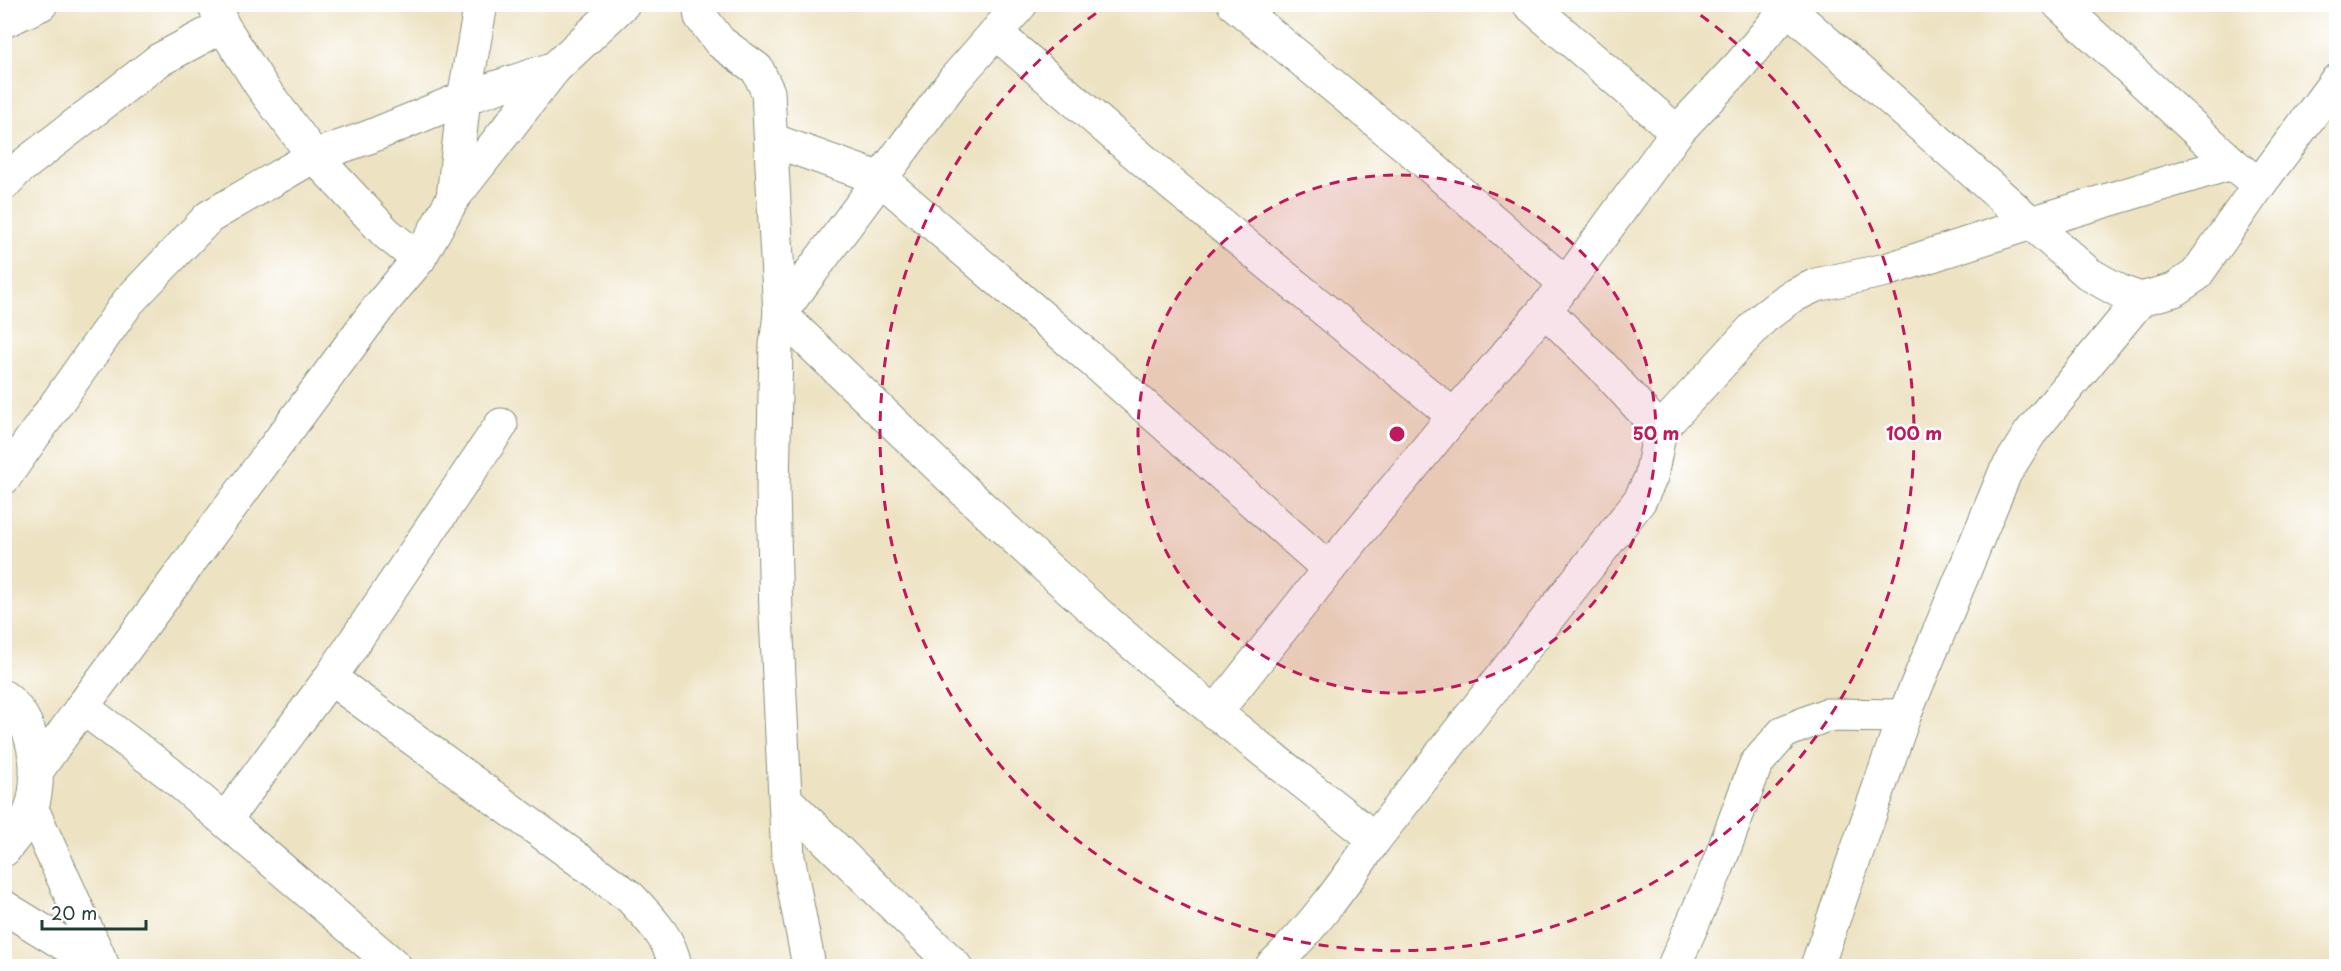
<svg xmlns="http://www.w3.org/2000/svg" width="2341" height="971" viewBox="0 0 2341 971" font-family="'Playpen Sans',sans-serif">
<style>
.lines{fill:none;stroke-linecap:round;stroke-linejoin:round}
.minor-casing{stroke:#86907b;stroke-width:35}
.minor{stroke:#fff;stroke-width:33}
.ring{fill:none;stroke:#c2185b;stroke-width:3;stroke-dasharray:10 8}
.centre{fill:#c2185b;stroke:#fff;stroke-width:3}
.ring-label{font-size:18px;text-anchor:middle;font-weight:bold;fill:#c2185b;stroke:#fff;stroke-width:5;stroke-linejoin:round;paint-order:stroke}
</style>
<rect width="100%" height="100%" fill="#fff"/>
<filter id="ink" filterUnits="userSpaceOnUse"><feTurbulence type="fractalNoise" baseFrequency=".0167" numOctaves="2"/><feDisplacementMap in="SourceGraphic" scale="12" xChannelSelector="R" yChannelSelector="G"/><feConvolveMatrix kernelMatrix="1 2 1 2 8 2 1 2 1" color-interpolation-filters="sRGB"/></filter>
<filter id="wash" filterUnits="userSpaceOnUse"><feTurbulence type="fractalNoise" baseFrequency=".008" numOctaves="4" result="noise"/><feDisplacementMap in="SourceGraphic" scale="24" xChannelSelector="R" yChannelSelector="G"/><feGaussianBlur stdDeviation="1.35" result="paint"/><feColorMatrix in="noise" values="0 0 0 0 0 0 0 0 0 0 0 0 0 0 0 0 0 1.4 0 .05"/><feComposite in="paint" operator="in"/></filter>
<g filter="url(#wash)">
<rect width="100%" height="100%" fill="#ede2c2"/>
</g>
<g filter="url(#ink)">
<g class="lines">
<defs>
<g id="minor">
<path d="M214,4L223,26L262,87L314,156L386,233L419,259"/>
<path d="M699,4L701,17L720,42L757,69L768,92L780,314C887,416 993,521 1104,619C1192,696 1284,767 1375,839"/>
<path d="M1234,4L1416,154L1566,284L1677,132L1740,65L1791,4"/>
<path d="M1529,4L1677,132"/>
<path d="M1783,4L2089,274L2121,292L2141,299L2174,290L2196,275L2259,185"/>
<path d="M2059,4L2232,163L2259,185L2336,81"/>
<path d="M4,21L41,4"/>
<path d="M996,33L1170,183L1454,416"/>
<path d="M772,140L881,179L1107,373L1329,569"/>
<path d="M4,184L16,171L159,60L223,26"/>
<path d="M453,198L464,98L481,4"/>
<path d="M1660,430L1762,319L1789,298L1816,285L1886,270L2031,223L2232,163"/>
<path d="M4,478L128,302L209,217L314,156L369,137L464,98L555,68"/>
<path d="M330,678L630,897C649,918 670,937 675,966"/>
<path d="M4,697C35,720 42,772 32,807C28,822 13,838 4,850"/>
<path d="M82,707L169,773L395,966"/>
<path d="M1215,713L1329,569L1454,416L1558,294"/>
<path d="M36,772L82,707L378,308L419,259L453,198L555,68L623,4"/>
<path d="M787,801L955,966"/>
<path d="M32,809L103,966"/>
<path d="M225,820L330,678L501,425"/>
<path d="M4,907L100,966"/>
<path d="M809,966L788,857L776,616L773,489L776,345L780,314L954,80L1021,4"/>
<path d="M1272,966C1312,929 1344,884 1375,839L1640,500L1651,477L1660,430L1601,365L1545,310"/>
<path d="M1674,966L1717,868L1756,764L1784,732L1826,715L1904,716"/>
<path d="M1817,966L1904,716L2005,473L2030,433L2141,299"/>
</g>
</defs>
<use href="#minor" class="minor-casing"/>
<use href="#minor" class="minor"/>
</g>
</g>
<circle cx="1397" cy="434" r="259" fill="#c2185b" fill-opacity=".12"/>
<g class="ring">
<circle cx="1397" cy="434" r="259"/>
<path d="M1686 5A517 517 0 1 1 1108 5"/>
</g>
<circle cx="1397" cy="434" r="9" class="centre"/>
<g class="ring-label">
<text x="1656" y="440">50 m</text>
<text x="1914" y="440">100 m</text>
</g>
<rect width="2341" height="971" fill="none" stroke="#fff" stroke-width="24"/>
<path d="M42 920v9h104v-9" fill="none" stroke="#1f3d34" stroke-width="3"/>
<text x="51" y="920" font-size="18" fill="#1f3d34" stroke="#ffffff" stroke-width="4.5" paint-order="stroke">20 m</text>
</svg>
